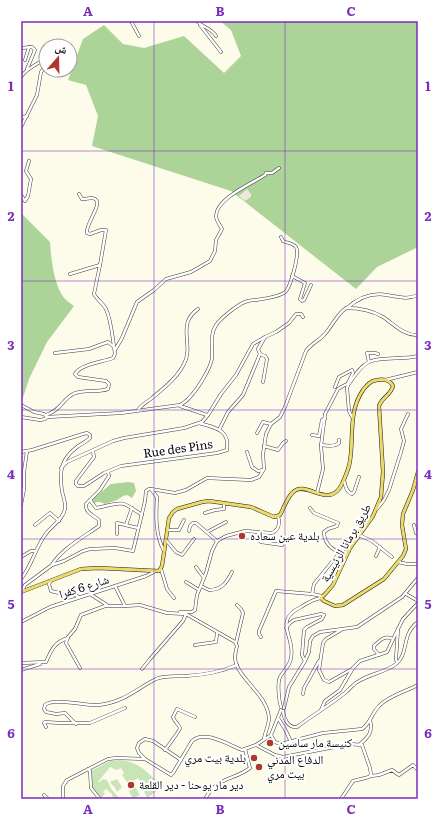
<svg xmlns="http://www.w3.org/2000/svg" width="439" height="820" viewBox="0 0 439 820" font-family="Literata,'Noto Naskh Arabic',serif">
<style>
.green{fill:#c9e4b7}
.forest{fill:#acd398}
.plaza{fill:#ebe9db}
.lines{fill:none;stroke-linecap:round;stroke-linejoin:round}
.minor-casing{stroke:#3e3e3e;stroke-width:3.5}
.major-casing{stroke:#1c1c1c;stroke-width:4}
.minor{stroke:#fff;stroke-width:2.5}
.major{stroke:#ecdb6b;stroke-width:3}
.grid{fill:none;stroke:#7b2cbf;stroke-width:1;stroke-opacity:0.55}
.poi-dot{fill:#ad3830;stroke:#fff;stroke-width:1.5}
.labels{text-anchor:middle;stroke-width:4;stroke-linejoin:round;paint-order:stroke}
.street-label{font-size:12px;fill:#0b0b0b;stroke:#fff}
.poi-label{font-size:12px;fill:#0b0b0b;stroke:#fff;text-anchor:start}
.neatline{fill:none;stroke:#7b2cbf;stroke-width:1.5}
.grid-label{font-size:13px;text-anchor:middle;font-weight:bold;fill:#7b2cbf}
</style>
<rect width="100%" height="100%" fill="#fdfcea"/>
<g class="green">
<path d="M120,760C138,761 148,773 161,785L160,786L161,788L147,798L138,778L130,783L129,782H127L122,775L124,773L121,768L117,770L110,767L98,782H100L103,779L107,780L112,790L120,799H113L112,794L106,789L103,792L105,794L101,798L92,789L91,771L110,761Z"/>
<path d="M117,779L122,787L117,792L115,788L110,782Z"/>
<path d="M135,787L140,795L133,799L129,791Z"/>
</g>
<g class="forest">
<path d="M220,21H418V247L377,267L356,289L231,191L92,146L98,116L86,85L68,80L83,39L104,25L123,44L144,48L184,36L224,73L241,56L231,30Z"/>
<path d="M21,213L50,242C51,258 54,285 64,298C67,301 71,304 74,306L47,342L29,379L22,401Z"/>
<path d="M128,482L134,483L136,491L132,498L127,495L123,496L117,500L105,504L100,502H96L94,504L93,501L94,498L111,484Z"/>
</g>
<path class="plaza" d="M247,189L251,194V197L245,201L239,196Z"/>
<g class="lines">
<defs>
<g id="minor">
<path d="M131,21L139,36"/>
<path d="M197,21C202,27 211,28 216,36"/>
<path d="M200,25L221,52"/>
<path d="M21,48L32,47L35,50L27,69"/>
<path d="M25,60L29,47"/>
<path d="M21,77C26,69 38,63 46,59"/>
<path d="M21,118L27,116"/>
<path d="M21,127L37,95L41,72L46,65"/>
<path d="M79,194L82,199C86,199 89,198 92,198C107,200 85,223 87,233L90,234L101,230H106L100,265"/>
<path d="M21,195L25,201L28,196L31,179L26,171L29,161"/>
<path d="M70,274L100,265L94,294C97,300 103,303 106,309C111,320 112,334 114,346"/>
<path d="M292,276L305,283L300,299L302,301L304,300L311,285"/>
<path d="M347,308C358,298 372,292 387,295C399,297 407,300 418,295"/>
<path d="M115,350L122,338L137,302L154,290L166,279L191,272L210,261L215,251L216,240L222,229C220,225 217,222 216,217C215,199 251,184 265,175L266,173H272L279,168"/>
<path d="M369,362L367,353H375L378,354"/>
<path d="M385,380L418,372"/>
<path d="M263,382L267,359L265,356L260,354L258,349L265,337"/>
<path d="M335,387L339,377L352,370L353,373L348,383"/>
<path d="M21,405L34,412L44,414L47,417L45,419L40,420L21,417"/>
<path d="M180,406L207,415"/>
<path d="M138,410C141,405 147,402 152,398C164,388 177,378 184,364C192,349 183,335 188,321C190,316 194,312 198,309"/>
<path d="M46,415C61,410 62,400 73,394C84,389 97,393 108,389L109,384L106,381L78,377L75,374C81,364 103,362 113,358L115,354L114,347L108,342L89,349L55,353"/>
<path d="M47,417L121,413L180,405C183,403 187,401 189,398C197,390 211,368 212,358C213,347 209,336 216,325C221,318 239,303 248,301C259,299 273,299 284,293C290,290 300,254 296,247C293,243 287,243 283,241L281,237"/>
<path d="M352,417L349,411L347,388L348,385C354,377 360,366 369,362C379,356 404,360 418,356"/>
<path d="M219,430L228,412L243,395L260,354"/>
<path d="M257,433L263,422L271,424"/>
<path d="M312,435L319,436L322,420L325,419"/>
<path d="M321,445C327,446 335,447 339,443V440"/>
<path d="M264,446L278,450L283,443L286,441"/>
<path d="M93,451L94,457L76,481V484L78,486H84L104,473L121,466L217,453L227,450C230,429 215,428 199,423"/>
<path d="M21,452L32,450L83,434L87,433L90,435V438C86,442 81,444 77,447C61,459 59,471 62,491C63,496 66,503 65,509C63,520 51,526 45,535C35,549 32,565 21,579"/>
<path d="M247,452L252,467L258,471L263,470"/>
<path d="M61,468L67,462L113,441L124,438L184,428L202,422L208,415L221,394L236,375L253,344L265,337L276,332L289,323L296,314H301L303,317"/>
<path d="M344,480C345,485 346,492 352,494L354,492L359,477"/>
<path d="M151,489L175,493L186,490L207,478L251,480L259,477L264,469L263,454L266,434L271,424L280,417L285,407L306,351C311,344 318,341 323,336C332,327 336,315 346,308C358,308 373,311 383,317C394,324 404,336 418,335"/>
<path d="M21,491L24,488V472L27,451"/>
<path d="M317,493L323,469L321,446L325,414L338,389L343,386L349,383"/>
<path d="M90,500L96,508C123,503 118,498 142,515"/>
<path d="M21,505L24,489"/>
<path d="M310,508L314,513L338,523L337,526L328,529L324,532C324,545 336,555 349,551"/>
<path d="M377,509L384,500L389,490L401,452L404,441L401,429L408,414"/>
<path d="M205,513L215,510L224,509V504"/>
<path d="M35,525L50,513L59,521"/>
<path d="M126,525L132,508"/>
<path d="M414,525L416,533L418,534"/>
<path d="M167,530H179L184,520"/>
<path d="M189,531L190,526L193,523H196L217,541"/>
<path d="M207,532L226,522"/>
<path d="M258,532L259,540L261,542L282,545"/>
<path d="M117,534V523L138,528"/>
<path d="M359,535L372,541L392,557"/>
<path d="M166,540L176,552L182,555L194,539"/>
<path d="M376,556L380,547"/>
<path d="M21,557L31,551H36"/>
<path d="M398,562L407,564H418"/>
<path d="M52,565C60,550 85,536 99,526V520C93,515 85,513 86,504L100,490L109,476L108,472"/>
<path d="M196,567L204,578"/>
<path d="M161,569L167,589L174,598"/>
<path d="M51,581L49,584L51,591L63,594L75,595L79,597"/>
<path d="M186,582L199,590"/>
<path d="M115,586L125,606L140,605L167,613L186,614L235,642L237,646C236,650 235,654 235,658C237,679 267,693 269,718C269,725 265,732 264,739"/>
<path d="M201,586L209,590C222,590 227,582 232,572"/>
<path d="M21,593L25,585L52,565L64,561L83,551L90,549L115,548L133,551L145,501L146,491L149,489H151L157,497C156,515 155,535 164,551"/>
<path d="M90,594L107,605"/>
<path d="M312,594L314,584L340,552"/>
<path d="M406,594L418,601"/>
<path d="M180,612H192L195,610L197,595L206,573L212,551L217,541L226,536L245,531L272,533C279,530 280,523 278,516"/>
<path d="M21,622L50,607L146,576L154,572"/>
<path d="M286,628L290,623L294,620L321,614L324,615L322,619L307,627L304,630L302,655L305,661"/>
<path d="M341,630L326,639L323,643L319,670L324,680L329,682L352,669"/>
<path d="M261,637L259,634V631L276,591L312,594L322,596"/>
<path d="M236,643L243,613L241,609L237,605"/>
<path d="M195,645L216,642L217,633"/>
<path d="M379,655L374,649V646C380,640 385,635 393,639"/>
<path d="M21,663L46,662C51,651 54,642 68,638"/>
<path d="M397,663L396,659L398,629L403,619L418,603"/>
<path d="M80,668L66,643L68,637L75,629L81,615L105,606H125"/>
<path d="M142,669L150,659L183,621L186,614"/>
<path d="M21,670L40,664"/>
<path d="M303,694L304,688L319,661"/>
<path d="M281,707C279,701 277,683 280,677C284,670 290,666 291,658C296,637 272,621 301,607C307,603 314,599 321,598L320,596"/>
<path d="M284,708L289,687L305,661L309,652L310,641L313,636L320,632L357,627L402,597L418,578"/>
<path d="M321,710L325,701L340,690L353,668L360,661L387,652L398,629"/>
<path d="M283,711C284,719 288,728 297,727C313,715 330,705 345,693C350,689 353,684 359,681C370,674 386,672 396,664C409,654 401,634 418,622"/>
<path d="M278,718L285,729L291,742"/>
<path d="M76,724L65,713L56,714L46,712L44,709L45,705C53,697 85,706 98,705C123,703 136,689 156,679C165,675 177,677 186,676C204,675 221,672 237,665"/>
<path d="M46,727L44,723L45,722L60,723H90L125,708"/>
<path d="M271,735L275,742L281,744L323,733L362,729C370,724 372,713 379,706C388,696 407,691 418,685"/>
<path d="M360,744C369,737 373,731 370,720"/>
<path d="M256,745L275,755L283,757L350,744L362,745L370,768L371,775L369,777L353,781L341,799"/>
<path d="M165,750C168,746 180,730 180,728C179,725 174,721 173,717L177,709L195,717"/>
<path d="M145,759L139,753L137,748L139,743L145,739L153,741L181,760"/>
<path d="M88,769L90,771L91,788L99,798"/>
<path d="M371,776L379,775L392,770L399,775L413,765L418,770"/>
<path d="M44,795L48,799"/>
<path d="M63,799V786L67,780L108,759L117,758L145,759L171,775L173,773L192,741C204,729 229,745 242,750L256,745L271,735L281,710"/>
<path d="M205,799C218,776 233,781 250,768L245,749"/>
</g>
<path id="major" d="M21,592L81,569L98,568L159,571L162,566L169,518L173,512L177,509L202,502L209,501L251,507L274,517L280,515C284,508 288,494 296,490C309,483 330,509 342,484C345,477 349,469 350,461C354,436 348,412 363,390C367,385 370,381 377,380C383,379 390,380 393,386C391,395 382,397 379,406L383,472L381,497L373,516L350,548L333,585L326,593L321,598L324,601L335,606L343,605L384,579L403,556L406,549L402,525L403,514L413,490L418,472"/>
</defs>
<use href="#minor" class="minor-casing"/>
<use href="#major" class="major-casing"/>
<use href="#minor" class="minor"/>
<use href="#major" class="major"/>
</g>
<path class="grid" d="M154,21V799M285,21V799M21,151H418M21,281H418M21,410H418M21,539H418M21,669H418"/>
<g class="poi-dot">
<circle cx="242" cy="536" r="4"/>
<circle cx="270" cy="743" r="4"/>
<circle cx="254" cy="758" r="4"/>
<circle cx="259" cy="767" r="4"/>
<circle cx="131" cy="785" r="4"/>
</g>
<g class="labels">
<g class="street-label">
<text transform="translate(178 449) rotate(-8)" y="4">Rue des Pins</text>
<text transform="translate(346 543) rotate(-60)" y="4">طريق برمانا الرئيسية</text>
<text transform="translate(84 587) rotate(-18)" y="4">شارع 6 كفرا</text>
</g>
<g class="poi-label">
<text x="250" y="540">بلدية عين سعاده</text>
<text x="278" y="747">كنيسة مار ساسين</text>
<text x="246" y="762" text-anchor="end">بلدية بيت مري</text>
<text x="267" y="764">الدفاع المدني<tspan x="267" dy="14">بيت مري</tspan></text>
<text x="139" y="789">دير مار يوحنا - دير القلعة</text>
</g>
</g>
<rect width="439" height="820" fill="none" stroke="#ffffff" stroke-width="44"/>
<g transform="translate(58 58) rotate(20)"><circle r="19" fill="#ffffff" stroke="#9d9d9d"/>
<path d="M0-3L7 15L0 10L-7 15Z" fill="#ad3830"/>
<text y="-6" font-size="11" font-weight="bold" text-anchor="middle" fill="#0b0b0b">ش</text>
</g>
<rect x="22" y="22" width="395" height="776" class="neatline"/>
<g class="grid-label">
<text x="88" y="16">A</text>
<text x="220" y="16">B</text>
<text x="351" y="16">C</text>
<text x="11" y="91">1</text>
<text x="428" y="91">1</text>
<text x="11" y="221">2</text>
<text x="428" y="221">2</text>
<text x="11" y="350">3</text>
<text x="428" y="350">3</text>
<text x="11" y="479">4</text>
<text x="428" y="479">4</text>
<text x="11" y="609">5</text>
<text x="428" y="609">5</text>
<text x="11" y="738">6</text>
<text x="428" y="738">6</text>
<text x="88" y="814">A</text>
<text x="220" y="814">B</text>
<text x="351" y="814">C</text>
</g>
</svg>
